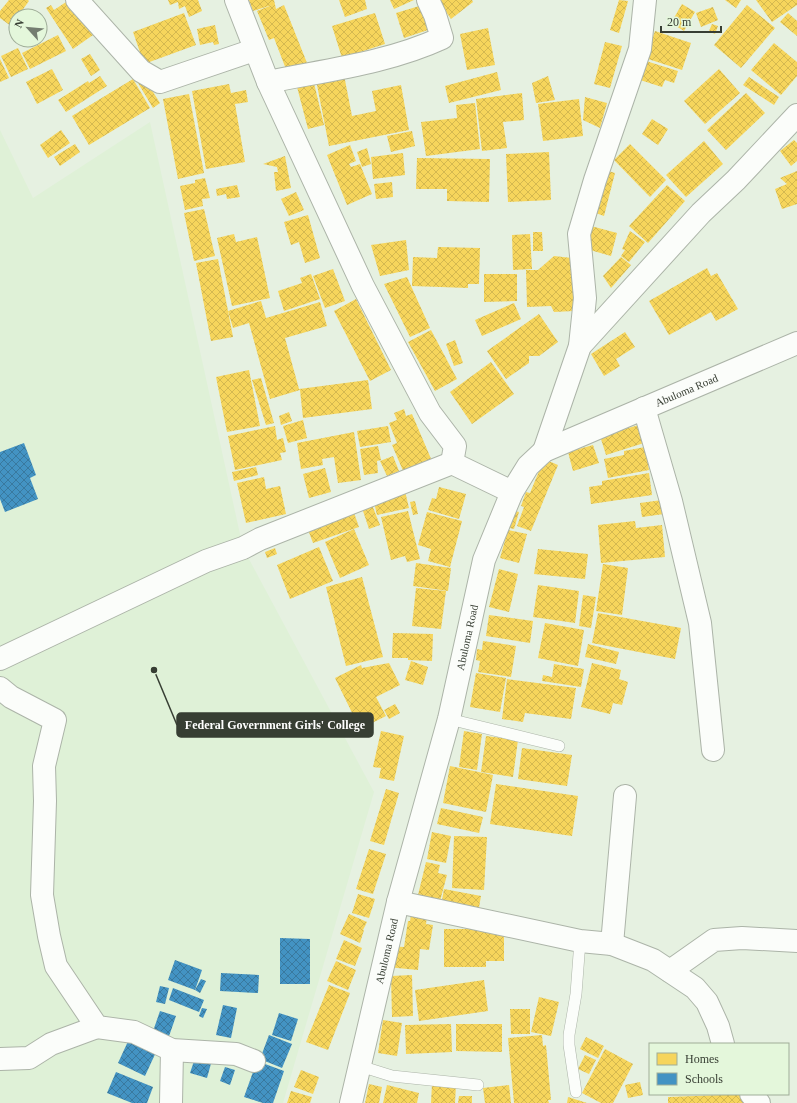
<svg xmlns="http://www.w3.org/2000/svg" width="797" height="1103" viewBox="0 0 797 1103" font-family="'Times New Roman',serif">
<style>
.built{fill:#dff1d7}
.homes{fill:url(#homes-cross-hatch)}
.schools{fill:url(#schools-cross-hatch)}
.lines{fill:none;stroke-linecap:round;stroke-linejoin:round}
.lane-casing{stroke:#acb4a8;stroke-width:12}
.street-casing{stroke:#acb4a8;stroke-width:24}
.secondary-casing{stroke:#acb4a8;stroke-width:24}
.lane{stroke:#fbfdfa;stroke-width:11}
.street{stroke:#fbfdfa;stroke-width:22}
.secondary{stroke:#fbfdfa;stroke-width:22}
.labels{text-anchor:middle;stroke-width:4;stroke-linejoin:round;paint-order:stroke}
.street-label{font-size:11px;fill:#373e33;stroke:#e4f7db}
.leader{fill:none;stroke:#373e33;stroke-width:1.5}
.callout-dot{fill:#373e33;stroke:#e4f7db;stroke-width:1.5}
.callout{fill:#373e33;stroke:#373e33;stroke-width:1.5}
.callout-label{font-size:12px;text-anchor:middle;font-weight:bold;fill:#fff}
</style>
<defs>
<pattern id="homes-cross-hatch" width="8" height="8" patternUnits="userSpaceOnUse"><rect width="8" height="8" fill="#f6d55c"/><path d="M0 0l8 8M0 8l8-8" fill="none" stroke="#d4b850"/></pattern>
<pattern id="schools-cross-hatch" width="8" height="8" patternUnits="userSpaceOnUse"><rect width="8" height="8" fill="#4393c3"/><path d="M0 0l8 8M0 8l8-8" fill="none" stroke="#39799f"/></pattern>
</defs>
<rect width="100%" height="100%" fill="#e6f1e1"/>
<path class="built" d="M150,122L243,548L374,792L283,1103H0V130L33,198Z"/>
<g class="homes">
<path d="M9,0H28L29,1L18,16H16V19L11,26L0,18V11Z"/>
<path d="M69,0L93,35L73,49L46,8L51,5L54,10Z"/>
<path d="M168,0H198L202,11L189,17L185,6L179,9L178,2L170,5Z"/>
<path d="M249,0H274L276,9L284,5L309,68L289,77L274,38L269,40L257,11L272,5L253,11Z"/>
<path d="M339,0H365L367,9L345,17Z"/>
<path d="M390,0H414L394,9Z"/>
<path d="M438,0H472L473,2L451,19Z"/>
<path d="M619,0L628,1L619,33L610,30Z"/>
<path d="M725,0H741L736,8Z"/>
<path d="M756,0H797V5L772,22Z"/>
<path d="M426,4L434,28L404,38L396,13Z"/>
<path d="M682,4L695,12L684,31L671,23Z"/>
<path d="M747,5L775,28L741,68L714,45Z"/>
<path d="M713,7L718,20L701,27L696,13Z"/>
<path d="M184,13L196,45L144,64L133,32Z"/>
<path d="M375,13L385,44L342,58L332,26Z"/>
<path d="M788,13L797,21V36L780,22Z"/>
<path d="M712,24L718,26L715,34L709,31Z"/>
<path d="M215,25L219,44L214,45L213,42L200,45L197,29Z"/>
<path d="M488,28L495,65L467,70L460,34Z"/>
<path d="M655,31L691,43L682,70L645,58Z"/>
<path d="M58,35L66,51L30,69L22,53Z"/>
<path d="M605,42L622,46L610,88L594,84Z"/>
<path d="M774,43L797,62V76L781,95L751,70Z"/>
<path d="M18,48L28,69L11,77L1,56Z"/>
<path d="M90,54L100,70L91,76L81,59Z"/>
<path d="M0,59L9,78L0,82Z"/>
<path d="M646,61L678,71L674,83L665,80L662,87L640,80Z"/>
<path d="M52,69L63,90L37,104L26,82Z"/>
<path d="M719,69L740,93L705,124L684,101Z"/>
<path d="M497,72L501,90L449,103L445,86Z"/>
<path d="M344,75L352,116L376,111L372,91L401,85L409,130L329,146L316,80Z"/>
<path d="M100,76L107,86L66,112L58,100L88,81L89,83Z"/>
<path d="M548,76L555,100L536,103L532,83Z"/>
<path d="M749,77L779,97L774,105L743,85Z"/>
<path d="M133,79L150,108L89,145L72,116Z"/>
<path d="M145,79L160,103L153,108L138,83Z"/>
<path d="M313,79L324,125L308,129L296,83Z"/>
<path d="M229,84L231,93L246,90L248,102L235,104L245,162L206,169L192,91Z"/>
<path d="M522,93L524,120L503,122L507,148L482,151L476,99Z"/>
<path d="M746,93L765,113L726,150L707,130Z"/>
<path d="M189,94L204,173L178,179L163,99Z"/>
<path d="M585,97L607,103L600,128L583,120Z"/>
<path d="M579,99L583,136L543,141L538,104Z"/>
<path d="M475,103L480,149L426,156L421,122L457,118L456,105Z"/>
<path d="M652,119L668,129L658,145L642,134Z"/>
<path d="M61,130L70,143L48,158L40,145Z"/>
<path d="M412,131L415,146L391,152L387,136Z"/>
<path d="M794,140L797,143V161L791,166L780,151Z"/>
<path d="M704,141L723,164L686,197L666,175Z"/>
<path d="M75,144L80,152L60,166L54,157Z"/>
<path d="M630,144L666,180L650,197L614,160Z"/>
<path d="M350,145L356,161L349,164L351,167L360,164L372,194L347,205L327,155Z"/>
<path d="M367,148L371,164L362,167L357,152Z"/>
<path d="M549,152L551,200L508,202L506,154Z"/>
<path d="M403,153L405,175L373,179L371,157Z"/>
<path d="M285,156L291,188L276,191L274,172H278L277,167L263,164Z"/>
<path d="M417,158L490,159L489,202L447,201V189H416Z"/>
<path d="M605,170L615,173L604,216L593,212Z"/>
<path d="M797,171V204L782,209L775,189L787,184L780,178Z"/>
<path d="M205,178L210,198L202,199L203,206L185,210L180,186L195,183V180Z"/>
<path d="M392,182L393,197L376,199L374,184Z"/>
<path d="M237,185L240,197L227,199L226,194L217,196L216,189Z"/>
<path d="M667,185L685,201L648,243L629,226Z"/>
<path d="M296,192L304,210L289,216L281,199Z"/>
<path d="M204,209L215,256L194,261L184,213Z"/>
<path d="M308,215L320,258L305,263L299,242L291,245L284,222Z"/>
<path d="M591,226L617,233L611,256L590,250Z"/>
<path d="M630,231L645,242L629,262L621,256L625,250L622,249Z"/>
<path d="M533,232H542L543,251H533Z"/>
<path d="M234,234L236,242L257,237L270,298L232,306L217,238Z"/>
<path d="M530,234L532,269L513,270L512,235Z"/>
<path d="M406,240L409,270L380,276L371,245Z"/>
<path d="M438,247L480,248L479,284H468V288L412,286L413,257L437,258Z"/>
<path d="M554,256L572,258L574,311L554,312L551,306L527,307L526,270H538Z"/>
<path d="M621,257L631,265L611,288L603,276Z"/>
<path d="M218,259L233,337L211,341L196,263Z"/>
<path d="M707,268L711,276L717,273L738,309L716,321L711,312L669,335L649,301Z"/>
<path d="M333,269L345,301L325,308L313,276Z"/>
<path d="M311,274L320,299L284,311L278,291L302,283L300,278Z"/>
<path d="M484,274H517V301L484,302Z"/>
<path d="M407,277L430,328L410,337L384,284Z"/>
<path d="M356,299L391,370L370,381L334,311Z"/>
<path d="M261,301L266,318L320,302L327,326L285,338L299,389L368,380L372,409L303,418L300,390L270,399L249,323L233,328L228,311Z"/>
<path d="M514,303L521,319L482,336L475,320Z"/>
<path d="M539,314L558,342L539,356H529V363L506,379L487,351Z"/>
<path d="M431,330L457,379L435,391L408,342Z"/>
<path d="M625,332L635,347L616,359L620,366L604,376L591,354Z"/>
<path d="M455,340L463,363L454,366L446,344Z"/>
<path d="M491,362L514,394L472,424L450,392Z"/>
<path d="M249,370L260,426L227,432L216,377Z"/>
<path d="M261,378L274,423L266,425L252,380Z"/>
<path d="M404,409L406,416L412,414L432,461L404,473L392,445L397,443L389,423L397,420L394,413Z"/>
<path d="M289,412L292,421L281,425L279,416Z"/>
<path d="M303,420L307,438L288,443L283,426Z"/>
<path d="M639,425L644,443L606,455L600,436Z"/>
<path d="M275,426L277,440L283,438L286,452L280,453L282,460L235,470L228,436Z"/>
<path d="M388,426L391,442L360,447L357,431Z"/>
<path d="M354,432L361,480L338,483L334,457L322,459L323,465L301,469L297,443Z"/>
<path d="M593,445L599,463L573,471L568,452Z"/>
<path d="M378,446L381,460L377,461L378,473L364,475L360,449Z"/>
<path d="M645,447L649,470L608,478L604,459L624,455V451Z"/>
<path d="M393,456L399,471L387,476L380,461Z"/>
<path d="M544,459L558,465L531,531L517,526L524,507L521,506L526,492L530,493Z"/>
<path d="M256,467L258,475L234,481L232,472Z"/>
<path d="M325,468L331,492L309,498L303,474Z"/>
<path d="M649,473L652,495L591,504L589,487L602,485V481Z"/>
<path d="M264,477L266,489L280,486L286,514L246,523L237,483Z"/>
<path d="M439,487L466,494L459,519L428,510L432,498L436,499Z"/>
<path d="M405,491L409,508L377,515L373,498Z"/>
<path d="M662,500L664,514L642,517L640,503Z"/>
<path d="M415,501L418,514L413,515L410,502Z"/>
<path d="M372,505L380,525L369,529L362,508Z"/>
<path d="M353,510L359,527L313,543L307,527Z"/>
<path d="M512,510L519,512L514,529L506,527Z"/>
<path d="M408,511L420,559L407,562L405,556L391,560L381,517Z"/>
<path d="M427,512L462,521L450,567L428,561L431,549L418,545Z"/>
<path d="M635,521L636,528L662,525L665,557L601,563L598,525Z"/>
<path d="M354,529L369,565L340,578L325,542Z"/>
<path d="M508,530L527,534L519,563L500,558Z"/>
<path d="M319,547L333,581L290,599L277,565Z"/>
<path d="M275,548L277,554L267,558L265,552Z"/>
<path d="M538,549L588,554L585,579L534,574Z"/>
<path d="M416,563L451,568L448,591L413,586Z"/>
<path d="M603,564L628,568L622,615L596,611Z"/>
<path d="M499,569L518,574L509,612L489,607Z"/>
<path d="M362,577L383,657L346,666L326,587Z"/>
<path d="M538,585L579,591L575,623L533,617Z"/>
<path d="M416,588L446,591L441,629L412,626Z"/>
<path d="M583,595L596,597L591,628L579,626Z"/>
<path d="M598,613L681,628L675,659L592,643Z"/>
<path d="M489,615L533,621L530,643L486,636Z"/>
<path d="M545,623L584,630L578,666L538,658Z"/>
<path d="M393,633L433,634L432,661L408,660V658H392Z"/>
<path d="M483,641L516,646L511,677L478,672L480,661L476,660L477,649L482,650Z"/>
<path d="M588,644L619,652L616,664L585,657Z"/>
<path d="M411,661L428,667L423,685L405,680Z"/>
<path d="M389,663L400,685L376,697L386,716L360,729L335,678L361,665L362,668Z"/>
<path d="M592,663L621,670L619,679L628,682L622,705L613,703L610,714L581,707Z"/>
<path d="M554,664L584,669L581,687L542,681L543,675L552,677Z"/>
<path d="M476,673L506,678L500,712L470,707Z"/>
<path d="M507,679L576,688L571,719L525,713L523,722L502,719Z"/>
<path d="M395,704L400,713L389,719L384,710Z"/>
<path d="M381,731L404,736L394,781L379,778L381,768L373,767Z"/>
<path d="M464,731L482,734L477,770L459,767Z"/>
<path d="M486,736L518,740L513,777L481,772Z"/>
<path d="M522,748L572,755L567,786L518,779Z"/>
<path d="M450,766L493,775L486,812L443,803Z"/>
<path d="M496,784L578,796L572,836L490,824Z"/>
<path d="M386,789L399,793L384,845L370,841Z"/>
<path d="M441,808L483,817L479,833L437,824Z"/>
<path d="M432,832L451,836L446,863L427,859Z"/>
<path d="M454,836L487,837L484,890L452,888Z"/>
<path d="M369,849L386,854L373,894L356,889Z"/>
<path d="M426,862L440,865L438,873L447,875L440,901L418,895Z"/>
<path d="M444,889L481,896L478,913L441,906Z"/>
<path d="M358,894L375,899L369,918L352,913Z"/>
<path d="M349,914L367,922L363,930H364L360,943L340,934Z"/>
<path d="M411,915L427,917L426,924L433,925L429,950L420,949L418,970L387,967L389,946L404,947L408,921H410Z"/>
<path d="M444,929H504V961H486V967H444Z"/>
<path d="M344,940L362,948L355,966L336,959Z"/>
<path d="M336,961L356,970L348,990L327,981Z"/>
<path d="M412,975L413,1016L392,1017L391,976Z"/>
<path d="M484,980L488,1011L419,1021L415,990Z"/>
<path d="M329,985L350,993L328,1050L306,1042Z"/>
<path d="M539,997L559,1002L551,1036L531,1032Z"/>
<path d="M510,1009H530V1034H511Z"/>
<path d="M383,1020L402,1023L397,1056L378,1053Z"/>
<path d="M451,1024L452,1052L406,1054L405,1025Z"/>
<path d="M456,1024H502V1052L456,1051Z"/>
<path d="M542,1035L543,1046L546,1045L551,1100H548L549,1103H514L508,1038Z"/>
<path d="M586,1037L604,1046L598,1058L580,1049Z"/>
<path d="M605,1049L633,1064L613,1103H601L582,1093Z"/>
<path d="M585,1055L596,1060L589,1074L578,1069Z"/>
<path d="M301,1070L319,1077L313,1094L294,1087Z"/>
<path d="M640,1082L643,1095L628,1098L625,1085Z"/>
<path d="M369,1084L382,1087L379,1103H365Z"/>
<path d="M432,1084L456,1085L455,1103H431Z"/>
<path d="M387,1085L419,1093L417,1103H383Z"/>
<path d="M509,1085L511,1103H485L483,1088Z"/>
<path d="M291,1091L312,1097L310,1103H287Z"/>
<path d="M750,1094V1103H668V1097Z"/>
<path d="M459,1096H472V1103H458Z"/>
<path d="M568,1097L587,1103H567Z"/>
</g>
<g class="schools">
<path d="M24,443L36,475L30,478L38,499L5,512L0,499V452Z"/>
<path d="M280,938L310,939V984H280Z"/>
<path d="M175,960L202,970L195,990L168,980Z"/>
<path d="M221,973L259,975L258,993L220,991Z"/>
<path d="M201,979L206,981L200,993L195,990Z"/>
<path d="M160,986L169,988L165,1004L156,1002Z"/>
<path d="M173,988L204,1000L199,1012L169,1000Z"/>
<path d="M223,1005L237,1008L231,1038L216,1035Z"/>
<path d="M202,1008L207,1009L203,1018L199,1016Z"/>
<path d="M160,1011L176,1016L167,1042L151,1037Z"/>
<path d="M279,1013L298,1019L291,1041L272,1035Z"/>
<path d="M269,1035L292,1044L282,1068L260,1059Z"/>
<path d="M130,1037L157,1050L145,1076L118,1063Z"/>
<path d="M196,1055L212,1060L207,1078L190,1073Z"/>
<path d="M257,1061L284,1071L273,1103H263L244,1097Z"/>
<path d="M225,1067L235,1070L230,1085L220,1081Z"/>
<path d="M116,1072L153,1087L147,1103H132L107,1093Z"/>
</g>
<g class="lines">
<defs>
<g id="lane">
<path d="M449,719L559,746"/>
<path d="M360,1066L392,1076L478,1085"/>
<path d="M576,1092L569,1045V1035L576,994L580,941"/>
</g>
<g id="street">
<path d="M77,0L141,71L160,82L254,50"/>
<path d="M268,82C326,70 388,63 442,38L435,15L428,0"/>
<path d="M580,346L585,298L579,234L595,180L640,49L645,0"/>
<path d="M644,408L671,501L700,623L713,750"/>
<path d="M544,451L580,346L701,213L736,180L797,115"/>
<path d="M0,659L206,561L243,548L260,539L452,463"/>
<path d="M0,688L11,697L55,720L44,766L45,801L42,895L49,936L56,966L97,1027L134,1032L172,1050L236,1054L254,1061"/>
<path d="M398,902L580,941L612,944L653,960L695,988L707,1002L718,1026L723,1044"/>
<path d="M612,944L625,796"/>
<path d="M670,971L714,940L742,938L797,941"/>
<path d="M0,1059L29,1058L51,1044L97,1027"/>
<path d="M751,1094L759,1103"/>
<path d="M171,1103L172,1050"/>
</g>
<g id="secondary">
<path d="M236,0L268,82L363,286L430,413L455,446L452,463L512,492"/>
<path id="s1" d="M351,1103L398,902L449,719L484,560L512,492L528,466L544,451L797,343"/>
</g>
</defs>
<use href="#lane" class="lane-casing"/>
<use href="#street" class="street-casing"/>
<use href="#secondary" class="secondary-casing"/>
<use href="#lane" class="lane"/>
<use href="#street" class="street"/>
<use href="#secondary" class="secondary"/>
</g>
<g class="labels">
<g class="street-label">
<text dy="4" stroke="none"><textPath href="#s1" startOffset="840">Abuloma Road</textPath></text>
<text dy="4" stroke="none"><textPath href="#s1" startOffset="480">Abuloma Road</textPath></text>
<text dy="4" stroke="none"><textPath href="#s1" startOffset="156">Abuloma Road</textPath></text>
</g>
</g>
<path class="leader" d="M154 670L177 725"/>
<circle class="callout-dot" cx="154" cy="670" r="4"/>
<rect class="callout" x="177" y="713" width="196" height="24" rx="4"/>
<g class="callout-label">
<text x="275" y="729">Federal Government Girls' College</text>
</g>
<rect x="649" y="1043" width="140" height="52" fill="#e4f7db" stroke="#9fad98"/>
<rect x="657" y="1053" width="20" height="12" fill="#f6d55c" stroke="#9fad98"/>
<text x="685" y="1063" font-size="12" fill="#373e33">Homes</text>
<rect x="657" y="1073" width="20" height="12" fill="#4393c3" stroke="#9fad98"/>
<text x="685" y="1083" font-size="12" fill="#373e33">Schools</text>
<g transform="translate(28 28) rotate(297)"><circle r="19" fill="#e4f7db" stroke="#9fad98"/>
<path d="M0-3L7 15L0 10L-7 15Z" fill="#747d70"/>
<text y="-6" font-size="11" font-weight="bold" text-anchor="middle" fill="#373e33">N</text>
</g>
<path d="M661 26v6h60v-6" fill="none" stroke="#373e33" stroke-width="2"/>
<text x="667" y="26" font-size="12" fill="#373e33" stroke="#e4f7db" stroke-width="3" paint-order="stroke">20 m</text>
</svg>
